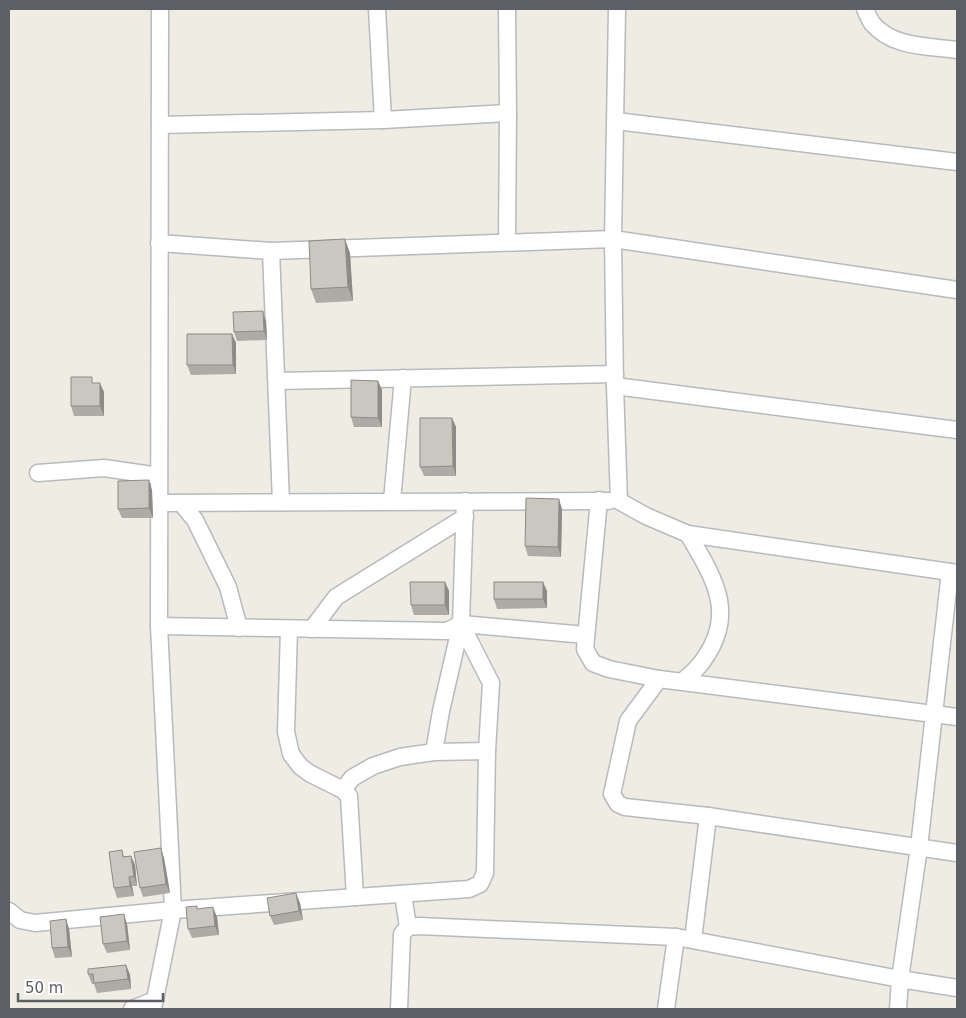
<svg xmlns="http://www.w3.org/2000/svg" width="966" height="1018" viewBox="0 0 966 1018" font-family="'DejaVu Sans',sans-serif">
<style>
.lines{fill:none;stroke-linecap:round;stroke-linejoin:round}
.minor-casing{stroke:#b7babe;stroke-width:19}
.minor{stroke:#fff;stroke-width:16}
.wall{fill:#aeaba6}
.shaded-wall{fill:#8d8b87}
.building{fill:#cac7c1;stroke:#8d8b87}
</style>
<rect width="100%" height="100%" fill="#efece4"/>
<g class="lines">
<defs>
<g id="minor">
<path d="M377,9L383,120L508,113L507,9"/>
<path d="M617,9L613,239L615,386L619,501L646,516L688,534L957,573"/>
<path d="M865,9C867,13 869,19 872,23C892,48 929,46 957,50"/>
<path d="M616,121L957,162"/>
<path d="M160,125L383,120"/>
<path d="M507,242L508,113"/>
<path d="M159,243L271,251L613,239L957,290"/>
<path d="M271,251L281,502"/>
<path d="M277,381L615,374"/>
<path d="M615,386L957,430"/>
<path d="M38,473L104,468L159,476"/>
<path d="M599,500L585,649L593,663L609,669L659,679L957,717"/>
<path d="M392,501L403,378"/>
<path d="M159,503L609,501"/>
<path d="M181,503L195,520L228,587L239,628"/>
<path d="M461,624L586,635"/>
<path d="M159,626L447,631L461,624L465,501"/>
<path d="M289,629L286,732L291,754L300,766L309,773L343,790L349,796L355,897"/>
<path d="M312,629L336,597L465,517"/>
<path d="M659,679L628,721L612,794L618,804L625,807L708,816L957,853"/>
<path d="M683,681C690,675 697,669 702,662C738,614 714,578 688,534"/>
<path d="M434,752L441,711L461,624"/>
<path d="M343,790L352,778L373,766L400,757L434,752L487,751"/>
<path d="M403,894L408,927"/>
<path d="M9,911L20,920L35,923L173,910L469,889L480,884L485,873L487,751L491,683L461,624"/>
<path d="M693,940L708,816"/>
<path d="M132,1009L155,1000"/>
<path d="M153,1009L173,910L159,626L160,9"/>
<path d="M399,1009L402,934L408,927L419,926L676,937L900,979L957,988"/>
<path d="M666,1009L676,937"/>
<path d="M898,1009L900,979L919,847L950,572"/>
</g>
</defs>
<use href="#minor" class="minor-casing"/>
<use href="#minor" class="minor"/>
</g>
<g class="wall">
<path d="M350,253L353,301L316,303L311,289Z"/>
<path d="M266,321L267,340L237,341L234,332Z"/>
<path d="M232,334L236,343V374L191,375L187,365Z"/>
<path d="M378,381L382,390V427H354L351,417Z"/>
<path d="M94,383L104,392V416H74L71,406Z"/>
<path d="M452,418L456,427V476H424L420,467Z"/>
<path d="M152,490L153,518H122L118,509Z"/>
<path d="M562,509L561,557L528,556L525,546Z"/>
<path d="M445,582L449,591V615H414L411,605Z"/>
<path d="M547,591V608L497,609L494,599Z"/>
<path d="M122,850L124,857L131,856L135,865L137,886H132L134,896L117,898L114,888Z"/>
<path d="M164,858L170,893L143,897L140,888Z"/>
<path d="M300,903L303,920L274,925L270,916Z"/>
<path d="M198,909L217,917L219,935L192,938L188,929Z"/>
<path d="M66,919L69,929L72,957L55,958L52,948Z"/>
<path d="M127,924L130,950L107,953L103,944Z"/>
<path d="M126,965L130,975L131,989L97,993L94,984H92L88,974Z"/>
</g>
<g class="shaded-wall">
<path d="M345,239L350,253L353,301L348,287Z"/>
<path d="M263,311L266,321L267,340L264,331Z"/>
<path d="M232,334L236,343V374L233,365Z"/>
<path d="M378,381L382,390V427L378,418Z"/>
<path d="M100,383L104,392V416L100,406Z"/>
<path d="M452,418L456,427V476L453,466Z"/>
<path d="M149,480L152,490L153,518L149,508Z"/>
<path d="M559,499L562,509L561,557L558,547Z"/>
<path d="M445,582L449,591V615L445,605Z"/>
<path d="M543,582L547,591V608L543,599Z"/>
<path d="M161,848L164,858L170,893L166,884Z"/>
<path d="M131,856L135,865L137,886L134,876Z"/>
<path d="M129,877L132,886L134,896L130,886Z"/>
<path d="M296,893L300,903L303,920L299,911Z"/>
<path d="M213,907L217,917L219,935L215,926Z"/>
<path d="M124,914L127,924L130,950L127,941Z"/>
<path d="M66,919L69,929L72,957L68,947Z"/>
<path d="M126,965L130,975L131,989L128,979Z"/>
</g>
<g class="building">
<path d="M345,239L348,287L311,289L309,241Z"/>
<path d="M263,311L264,331L234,332L233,312Z"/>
<path d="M187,334H232L233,365H187Z"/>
<path d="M71,377H92V383H100V406H71Z"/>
<path d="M351,380L378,381V418L351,417Z"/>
<path d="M420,418H452L453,466L420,467Z"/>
<path d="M149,480V508L118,509V481Z"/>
<path d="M526,498L559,499L558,547L525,546Z"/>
<path d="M410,582H445V605H411Z"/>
<rect x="494" y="582" width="49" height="17"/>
<path d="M161,848L166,884L140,888L134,852Z"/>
<path d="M122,850L123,857L131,856L134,876L129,877L130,886L114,888L109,852Z"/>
<path d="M296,893L299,911L270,916L267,898Z"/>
<path d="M197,906V909L213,907L215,926L188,929L186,907Z"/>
<path d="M124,914L127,941L103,944L100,917Z"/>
<path d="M66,919L68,947L52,948L50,921Z"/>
<path d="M126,965L128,979L94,983L93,974H88V969Z"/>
</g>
<rect width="966" height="1018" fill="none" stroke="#5c6065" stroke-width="20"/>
<path d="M18 993v8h145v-8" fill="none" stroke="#5c6065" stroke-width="2.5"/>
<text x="25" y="993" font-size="15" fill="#5c6065" stroke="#ffffff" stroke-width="4" paint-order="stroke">50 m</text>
</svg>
